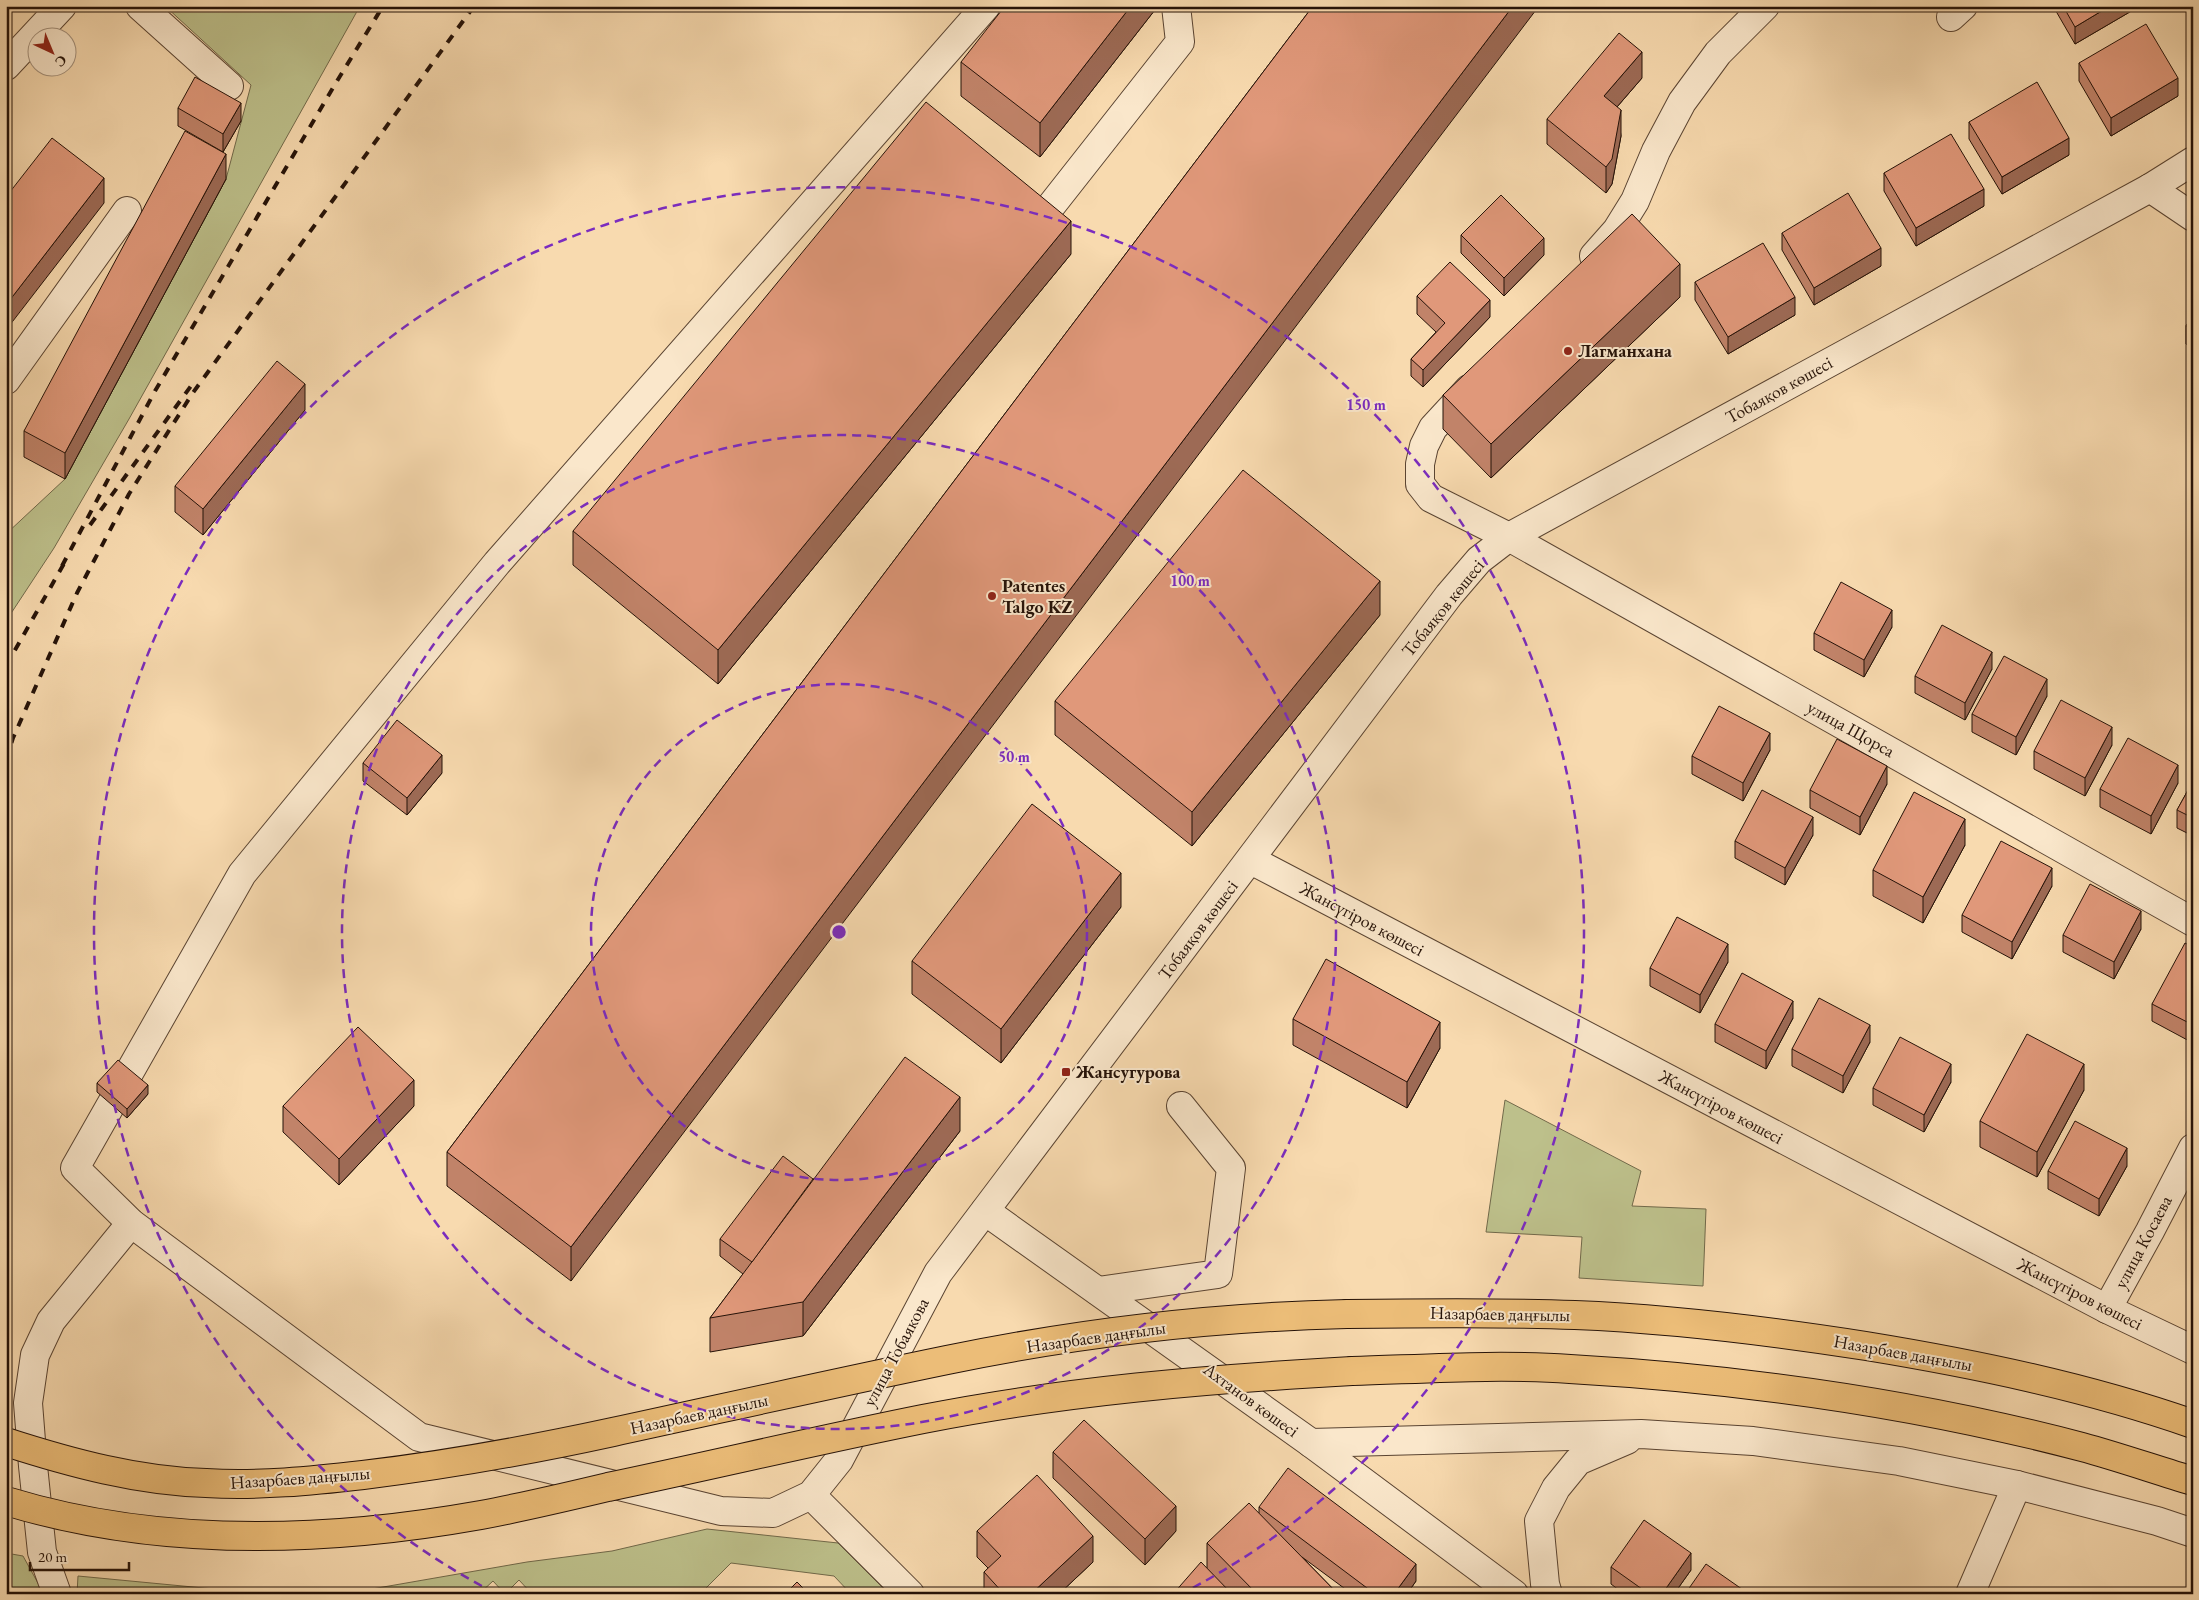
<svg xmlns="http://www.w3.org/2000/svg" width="2199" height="1600" viewBox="0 0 2199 1600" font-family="'EB Garamond',serif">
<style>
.green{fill:#bdc08b;stroke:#71694a}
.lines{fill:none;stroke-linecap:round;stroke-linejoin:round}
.minor-casing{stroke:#5a4432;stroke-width:30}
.major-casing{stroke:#251208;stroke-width:30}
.minor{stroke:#fae7cb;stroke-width:28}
.major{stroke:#ecbd78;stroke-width:28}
.rail{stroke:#251208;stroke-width:4;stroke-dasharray:9 9;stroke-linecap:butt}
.major-bridge-casing{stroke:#251208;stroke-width:30;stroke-linecap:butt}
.major-bridge{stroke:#ecbd78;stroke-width:28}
.wall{fill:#c18369;stroke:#251208}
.shaded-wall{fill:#9d6a55;stroke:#251208}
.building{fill:#e0987a;stroke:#251208}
.ring{fill:none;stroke:#7b2cbf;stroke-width:2.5;stroke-dasharray:9 6}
.poi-dot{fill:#8f2418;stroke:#fae7cb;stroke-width:2}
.labels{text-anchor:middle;stroke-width:4;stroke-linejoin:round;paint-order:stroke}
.poi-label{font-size:18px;font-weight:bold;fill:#251208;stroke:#fae7cb;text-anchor:start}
.street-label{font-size:18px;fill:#251208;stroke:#fae7cb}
.centre{fill:#7b2cbf;stroke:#fae7cb;stroke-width:2.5}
.ring-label{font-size:15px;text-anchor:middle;font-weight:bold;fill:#7b2cbf;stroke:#fae7cb;stroke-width:4;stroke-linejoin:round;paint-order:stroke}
</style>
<rect width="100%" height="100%" fill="#f8daaf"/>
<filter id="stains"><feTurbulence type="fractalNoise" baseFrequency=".004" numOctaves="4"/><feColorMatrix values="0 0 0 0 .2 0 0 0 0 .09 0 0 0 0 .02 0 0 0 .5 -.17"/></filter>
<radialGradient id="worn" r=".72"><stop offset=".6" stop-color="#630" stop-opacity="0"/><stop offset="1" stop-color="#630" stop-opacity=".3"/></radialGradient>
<g class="green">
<path d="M165,6H360L129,419L54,548L6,621V534L65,479L226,179L251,85Z"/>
<path d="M1505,1100L1641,1171L1632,1206L1706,1209L1703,1286L1579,1278L1582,1237L1486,1232Z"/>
<path d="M707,1529L838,1543L889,1594H851L834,1576L731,1563L700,1594H532L519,1580L505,1594L493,1581L479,1594H343L527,1562L612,1551Z"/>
<path d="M6,1553L23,1556L44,1594H6Z"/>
<path d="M78,1576L235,1591L337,1594H77Z"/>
</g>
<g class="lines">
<defs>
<g id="minor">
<path d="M140,6L229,86"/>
<path d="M986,6L497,563L242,874L75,1168L131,1223L419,1437L721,1511L773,1513L811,1495L839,1460L938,1273L1449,595L1479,560L1509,537L2150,188L2193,161"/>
<path d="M1951,17L1963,6"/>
<path d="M6,66L62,6"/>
<path d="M2150,188L2193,217"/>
<path d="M1047,211L1180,42L1176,6"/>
<path d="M1594,256L1617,230L1635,201L1656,151L1682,102L1718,53L1765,6"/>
<path d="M6,380L127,211"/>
<path d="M1469,389L1433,428L1424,446L1420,464V484L1431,498L1509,537L2193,922"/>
<path d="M1251,860L2107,1309L2193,1350"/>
<path d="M985,1211L1311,1443L1514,1594"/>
<path d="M1098,1291L1218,1274L1231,1168L1181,1106"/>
<path d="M2107,1309L2150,1231L2193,1148"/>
<path d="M1311,1443L1641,1434L1753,1441L1899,1461L2017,1485L2157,1521L2193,1533"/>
<path d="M811,1495L910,1594"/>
<path d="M57,1594L42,1552L33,1466L28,1403L35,1355L51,1321L131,1223"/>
<path d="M1548,1594L1545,1584L1539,1521L1556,1488L1578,1461L1627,1440"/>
<path d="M1970,1594L2017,1485"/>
</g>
<g id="major">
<path d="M1347,1314C1423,1313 1499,1312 1575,1315C1673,1319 1770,1331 1866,1346C1976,1364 2087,1387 2193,1424"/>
<path d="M1352,1371C1424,1369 1498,1364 1570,1369C1743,1379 1915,1403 2082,1447C2119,1457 2156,1470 2193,1481"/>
</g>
</defs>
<use href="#minor" class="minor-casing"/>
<use href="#major" class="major-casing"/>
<use href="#minor" class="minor"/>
<use href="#major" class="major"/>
<g class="rail">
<path d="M90,525L191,386"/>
<path d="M62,566L155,391L334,86L383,6"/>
<path d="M6,666L66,560"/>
<path d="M6,760L13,738L77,593L129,494L192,394L474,6"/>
</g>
<defs>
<g id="major-bridge">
<path d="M6,1442C71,1463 138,1481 206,1483C259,1486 311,1481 363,1475C447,1465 530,1450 613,1432C724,1408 835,1383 947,1360C1078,1333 1213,1317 1347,1314"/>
<path d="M6,1501C160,1548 324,1543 481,1515C524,1507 566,1497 608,1487C713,1465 818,1440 923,1419C1065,1391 1208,1379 1352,1371"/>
</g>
</defs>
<use href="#major-bridge" class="major-bridge-casing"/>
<use href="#major-bridge" class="major-bridge"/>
</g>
<g class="wall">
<path d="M1158,6L1040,157L961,96V62Z"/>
<path d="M1313,6L571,1281L447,1186V1152Z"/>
<path d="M2053,6H2140L2075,44Z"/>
<path d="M2079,63L2178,96L2111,136L2079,81Z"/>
<path d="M1642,78L1617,107L1621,136L1612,184L1606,193L1547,144V119Z"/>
<path d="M178,108L241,121L223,152L178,126Z"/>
<path d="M1969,122L2069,155L2002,194L1969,139Z"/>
<path d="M1884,173L1984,206L1916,246L1884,191Z"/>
<path d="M226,179L65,479L24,457V431Z"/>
<path d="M1782,233L1881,266L1814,305L1782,250Z"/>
<path d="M1461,235L1544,255L1504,296L1461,253Z"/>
<path d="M1071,254L718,684L573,565V531Z"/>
<path d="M1695,282L1795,315L1728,354L1695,300Z"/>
<path d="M1417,296L1490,317L1423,387L1411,376V359L1436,332L1417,314Z"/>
<path d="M1680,297L1491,478L1443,429V395Z"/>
<path d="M2193,314V348L2186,344V326Z"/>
<path d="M305,410L203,535L175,512V486Z"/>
<path d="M1380,615L1192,846L1055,735V701Z"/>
<path d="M1892,627L1864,677L1814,650V633Z"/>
<path d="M1992,669L1965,720L1915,693V676Z"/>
<path d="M2047,696L2016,755L1972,732V714Z"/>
<path d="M2112,745L2085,796L2034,769V751Z"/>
<path d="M1770,750L1743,801L1692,774V756Z"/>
<path d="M363,763L442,773L407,815L363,781Z"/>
<path d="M2193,781V836L2177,828V810Z"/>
<path d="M2178,783L2151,834L2100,807V789Z"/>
<path d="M1887,784L1860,835L1810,808V790Z"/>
<path d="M1813,835L1785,885L1735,858V841Z"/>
<path d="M1965,845L1923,923L1873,896V870Z"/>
<path d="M2052,886L2012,959L1962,932V915Z"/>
<path d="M1121,907L1001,1063L912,994V961Z"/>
<path d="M2141,929L2114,979L2063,952V935Z"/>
<path d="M2193,947V1043L2152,1021V1004Z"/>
<path d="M1728,962L1700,1013L1650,986V968Z"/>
<path d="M1793,1018L1766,1069L1715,1042V1024Z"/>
<path d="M1293,1019L1440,1048L1407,1108L1293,1045Z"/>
<path d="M1870,1042L1843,1093L1792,1066V1049Z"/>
<path d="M1951,1082L1924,1132L1873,1105V1088Z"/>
<path d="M97,1083L148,1094L127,1118L97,1092Z"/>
<path d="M2084,1090L2037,1177L1980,1147V1121Z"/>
<path d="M283,1106H414L339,1185L283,1132Z"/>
<path d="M960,1131L803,1336L710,1352V1318L743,1274L720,1256V1239L813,1179Z"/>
<path d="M2127,1166L2099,1216L2048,1189V1171Z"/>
<path d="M1053,1452L1176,1531L1145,1565L1053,1478Z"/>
<path d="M1259,1507L1416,1581L1407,1594H1352L1302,1557L1338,1594H1173L1207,1568V1543L1259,1513Z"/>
<path d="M977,1531L1093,1562L1059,1594H984V1572L988,1568L977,1557Z"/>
<path d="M1611,1567L1691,1570L1674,1594H1624L1611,1584Z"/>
</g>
<g class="shaded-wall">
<path d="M1131,6H1158L1040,157V123Z"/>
<path d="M1513,6H1539L571,1281V1247Z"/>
<path d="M2110,6H2140L2075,44V27Z"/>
<path d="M1642,52V78L1604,122V96Z"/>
<path d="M2178,78V96L2111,136V118Z"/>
<path d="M241,103V121L223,152V134Z"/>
<path d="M1621,110V136L1612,184L1606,193V167Z"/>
<path d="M2069,138V155L2002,194V177Z"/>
<path d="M226,154V179L65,479V453Z"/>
<path d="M104,178V203L6,330V305Z"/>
<path d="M1984,189V206L1916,246V228Z"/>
<path d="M1071,221V254L718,684V650Z"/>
<path d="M1544,238V255L1504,296V278Z"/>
<path d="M1881,248V266L1814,305V288Z"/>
<path d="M1680,264V297L1491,478V444Z"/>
<path d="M1795,297V315L1728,354V337Z"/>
<path d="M1490,300V317L1423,387V370Z"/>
<path d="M305,384V410L203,535V509Z"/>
<path d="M1380,581V615L1192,846V812Z"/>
<path d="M1892,610V627L1864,677V660Z"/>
<path d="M1992,652V669L1965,720V703Z"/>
<path d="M2047,679V696L2016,755V737Z"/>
<path d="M2112,727V745L2085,796V778Z"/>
<path d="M1770,733V750L1743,801V783Z"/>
<path d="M442,755V773L407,815V798Z"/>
<path d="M2178,765V783L2151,834V816Z"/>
<path d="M1887,766V784L1860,835V817Z"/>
<path d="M1813,817V835L1785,885V868Z"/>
<path d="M1965,819V845L1923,923V897Z"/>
<path d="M2052,868V886L2012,959V942Z"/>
<path d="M1121,873V907L1001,1063V1029Z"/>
<path d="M2141,911V929L2114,979V962Z"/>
<path d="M1728,944V962L1700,1013V995Z"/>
<path d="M1793,1001V1018L1766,1069V1051Z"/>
<path d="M1440,1022V1048L1407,1108V1082Z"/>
<path d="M1870,1025V1042L1843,1093V1076Z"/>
<path d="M1951,1064V1082L1924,1132V1115Z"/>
<path d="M2084,1064V1090L2037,1177V1152Z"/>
<path d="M414,1080V1106L339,1185V1159Z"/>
<path d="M148,1085V1094L127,1118V1109Z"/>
<path d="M960,1097V1131L803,1336V1302Z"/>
<path d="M2127,1148V1166L2099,1216V1199Z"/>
<path d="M1176,1506V1531L1145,1565V1539Z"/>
<path d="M1093,1536V1562L1059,1594H1031Z"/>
<path d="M1691,1553V1570L1674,1594H1662Z"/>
<path d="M1416,1564V1581L1407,1594H1394Z"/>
</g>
<g class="building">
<path d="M1005,6H1131L1040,123L961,62Z"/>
<path d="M1313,6H1513L571,1247L447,1152Z"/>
<path d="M2063,6H2110L2075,27Z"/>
<path d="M2146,24L2178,78L2111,118L2079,63Z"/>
<path d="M1619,33L1642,52L1604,96L1621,110L1612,159L1606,167L1547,119Z"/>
<path d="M195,77L241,103L223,134L178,108Z"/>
<path d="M2037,82L2069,138L2002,177L1969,122Z"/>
<path d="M926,102L1071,221L718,650L573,531Z"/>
<path d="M185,131L226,154L65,453L24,431Z"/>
<path d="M1951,134L1984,189L1916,228L1884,173Z"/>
<path d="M52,138L104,178L6,305V197Z"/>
<path d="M1848,193L1881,248L1814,288L1782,233Z"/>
<path d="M1501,195L1544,238L1504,278L1461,235Z"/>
<path d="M1632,214L1680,264L1491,444L1443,395Z"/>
<path d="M1763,243L1795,297L1728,337L1695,282Z"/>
<path d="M1450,262L1490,300L1423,370L1411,359L1445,323L1417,296Z"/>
<path d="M2193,314V330L2186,326Z"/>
<path d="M277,361L305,384L203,509L175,486Z"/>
<path d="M1243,470L1380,581L1192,812L1055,701Z"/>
<path d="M1841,582L1892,610L1864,660L1814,633Z"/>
<path d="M1942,625L1992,652L1965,703L1915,676Z"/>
<path d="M2004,656L2047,679L2016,737L1972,714Z"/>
<path d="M2061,700L2112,727L2085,778L2034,751Z"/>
<path d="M1719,706L1770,733L1743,783L1692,756Z"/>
<path d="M397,720L442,755L407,798L363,763Z"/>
<path d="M2128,738L2178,765L2151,816L2100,789Z"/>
<path d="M1837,739L1887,766L1860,817L1810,790Z"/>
<path d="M2193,781V818L2177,810Z"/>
<path d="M1762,790L1813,817L1785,868L1735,841Z"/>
<path d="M1914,792L1965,819L1923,897L1873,870Z"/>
<path d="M1032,804L1121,873L1001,1029L912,961Z"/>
<path d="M2001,841L2052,868L2012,942L1962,915Z"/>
<path d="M2090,884L2141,911L2114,962L2063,935Z"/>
<path d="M1677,917L1728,944L1700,995L1650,968Z"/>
<path d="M2185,943L2193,947V1025L2152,1004Z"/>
<path d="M1326,959L1440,1022L1407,1082L1293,1019Z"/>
<path d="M1742,973L1793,1001L1766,1051L1715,1024Z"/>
<path d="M1819,998L1870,1025L1843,1076L1792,1049Z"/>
<path d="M358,1027L414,1080L339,1159L283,1106Z"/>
<path d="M2027,1034L2084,1064L2037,1152L1980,1121Z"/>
<path d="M1900,1037L1951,1064L1924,1115L1873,1088Z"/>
<path d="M905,1057L960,1097L803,1302L710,1318Z"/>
<path d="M118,1060L148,1085L127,1109L97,1083Z"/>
<path d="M2075,1121L2127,1148L2099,1199L2048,1171Z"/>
<path d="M783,1156L813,1179L752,1262L720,1239Z"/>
<path d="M1084,1420L1176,1506L1145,1539L1053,1452Z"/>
<path d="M1288,1468L1416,1564L1394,1594H1375L1259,1507Z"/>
<path d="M1037,1475L1093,1536L1031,1594H1004L984,1572L1001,1556L977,1531Z"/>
<path d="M1249,1503L1338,1594H1257L1207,1543Z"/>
<path d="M1644,1520L1691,1553L1662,1594H1649L1611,1567Z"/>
<path d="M1201,1562L1232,1594H1173Z"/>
<path d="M1706,1564L1749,1594H1685Z"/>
<path d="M797,1582L809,1594H785Z"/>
<path d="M259,1589L264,1594H255Z"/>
</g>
<g class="ring">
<circle cx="839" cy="932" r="248"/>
<circle cx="839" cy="932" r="497"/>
<path d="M495 1593A745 745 0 1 1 1183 1593"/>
</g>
<g class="poi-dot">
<circle cx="1568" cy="351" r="5"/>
<circle cx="992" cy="596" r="5"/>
<rect x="1061" y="1067" width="10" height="10" rx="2.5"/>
</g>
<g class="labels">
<g class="poi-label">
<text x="1578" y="357">Лагманхана</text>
<text x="1002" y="592">Patentes<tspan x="1002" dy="21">Talgo KZ</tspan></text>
<text x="1076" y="1078">Жансугурова</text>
</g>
<g class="street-label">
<text transform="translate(1779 390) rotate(-29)" y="6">Тобаяқов көшесі</text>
<text transform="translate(1443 608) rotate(-51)" y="6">Тобаяқов көшесі</text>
<text transform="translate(1851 729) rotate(29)" y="6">улица Щорса</text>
<text transform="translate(1362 919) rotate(28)" y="6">Жансүгіров көшесі</text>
<text transform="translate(1198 930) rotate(-53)" y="6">Тобаяқов көшесі</text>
<text transform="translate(1721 1107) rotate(28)" y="6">Жансүгіров көшесі</text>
<text transform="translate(2143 1242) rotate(-62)" y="6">улица Косаева</text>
<text transform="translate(2080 1294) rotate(27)" y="6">Жансүгіров көшесі</text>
<text transform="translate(1500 1314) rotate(1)" y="6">Назарбаев даңғылы</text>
<text transform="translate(1096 1337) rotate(-8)" y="6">Назарбаев даңғылы</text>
<text transform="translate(896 1352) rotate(-62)" y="6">улица Тобаякова</text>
<text transform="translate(1903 1353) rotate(10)" y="6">Назарбаев даңғылы</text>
<text transform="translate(1251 1400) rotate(36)" y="6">Ахтанов көшесі</text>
<text transform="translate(699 1414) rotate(-12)" y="6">Назарбаев даңғылы</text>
<text transform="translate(300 1478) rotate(-4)" y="6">Назарбаев даңғылы</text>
</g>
</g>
<circle cx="839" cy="932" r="8" class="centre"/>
<g class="ring-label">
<text x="1366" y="410">150 m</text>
<text x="1190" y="586">100 m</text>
<text x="1014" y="762">50 m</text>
</g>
<rect width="2199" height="1600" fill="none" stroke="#f8daaf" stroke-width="25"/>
<rect x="8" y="8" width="2184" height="1585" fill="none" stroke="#251208" stroke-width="2.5"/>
<rect x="12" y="12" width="2174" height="1575" fill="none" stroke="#251208"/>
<g transform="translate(52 52) rotate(136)"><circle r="24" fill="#fae7cb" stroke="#a5927d"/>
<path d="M0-4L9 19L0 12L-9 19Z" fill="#8f2418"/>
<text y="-8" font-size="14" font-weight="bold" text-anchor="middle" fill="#251208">С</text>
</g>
<path d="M30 1562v8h99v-8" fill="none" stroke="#251208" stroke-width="2.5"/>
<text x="38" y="1562" font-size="15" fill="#251208" stroke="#fae7cb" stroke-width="4" paint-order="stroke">20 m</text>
<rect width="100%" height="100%" filter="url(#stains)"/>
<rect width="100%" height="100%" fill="url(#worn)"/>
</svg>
